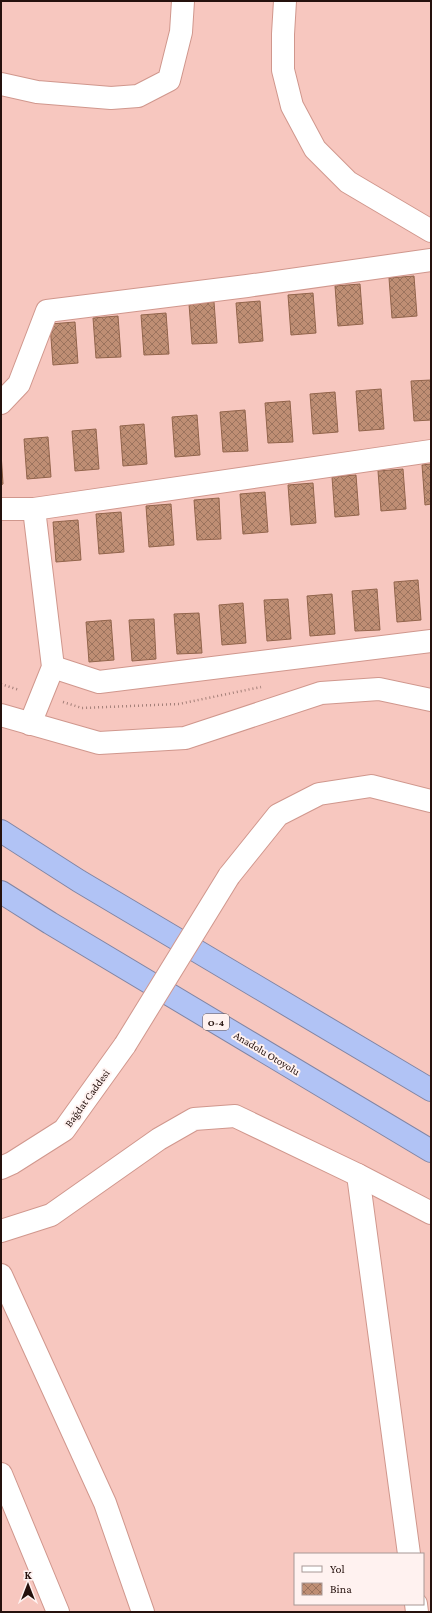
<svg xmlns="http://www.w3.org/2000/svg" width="432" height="1613" viewBox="0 0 432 1613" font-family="'Crimson Pro',serif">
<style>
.building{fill:url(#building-cross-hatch);stroke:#92644b}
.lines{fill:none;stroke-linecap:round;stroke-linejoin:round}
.minor-casing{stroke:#d0978d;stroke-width:24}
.highway-casing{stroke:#8085a4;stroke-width:24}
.path{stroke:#a37f78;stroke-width:2.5;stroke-dasharray:1 3;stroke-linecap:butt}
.minor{stroke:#fff;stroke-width:22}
.highway{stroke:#b1c3f5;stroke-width:22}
.minor-bridge-casing{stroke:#d0978d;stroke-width:24;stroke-linecap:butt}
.minor-bridge{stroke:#fff;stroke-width:22}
.labels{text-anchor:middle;stroke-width:4;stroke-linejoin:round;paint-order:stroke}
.shield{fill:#fff2f0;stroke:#665451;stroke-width:1}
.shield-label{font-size:10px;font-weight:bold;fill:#25110d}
.street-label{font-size:11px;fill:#25110d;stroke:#fff2f0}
</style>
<defs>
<pattern id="building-cross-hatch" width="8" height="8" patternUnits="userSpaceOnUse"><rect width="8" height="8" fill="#bf8e74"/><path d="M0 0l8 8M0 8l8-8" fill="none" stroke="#9b735e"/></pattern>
</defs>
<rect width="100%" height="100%" fill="#f7c7bf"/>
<g class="building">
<path d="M414,276L417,316L392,318L389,278Z"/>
<path d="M360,284L363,324L338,326L335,286Z"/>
<path d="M313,293L316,333L291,335L288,295Z"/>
<path d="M260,301L263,341L239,343L236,303Z"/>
<path d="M214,302L217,343L192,344L189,304Z"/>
<path d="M166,313L169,354L144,355L141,315Z"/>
<path d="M118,316L121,357L96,358L93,318Z"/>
<path d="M75,322L78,363L53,365L50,324Z"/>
<path d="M431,380V420L414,421L411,381Z"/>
<path d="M381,389L384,429L359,431L356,391Z"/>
<path d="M335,392L338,432L313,434L310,394Z"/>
<path d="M290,401L293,442L268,443L265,403Z"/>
<path d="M245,410L248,451L223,452L220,412Z"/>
<path d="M197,415L200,455L175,457L172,417Z"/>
<path d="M144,424L147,464L123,466L120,426Z"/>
<path d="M96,429L99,469L75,471L72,431Z"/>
<path d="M48,437L51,477L27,479L24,439Z"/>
<path d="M1,453L3,484L1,485Z"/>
<path d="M431,464V504L425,505L422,465Z"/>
<path d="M403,469L406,509L381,511L378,471Z"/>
<path d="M356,475L359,515L335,517L332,477Z"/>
<path d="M313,483L316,523L291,525L288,485Z"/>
<path d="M265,492L268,532L243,534L240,494Z"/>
<path d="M219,498L221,539L197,540L194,500Z"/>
<path d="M171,504L174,545L149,547L146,506Z"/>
<path d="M121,512L124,552L99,554L96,514Z"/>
<path d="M78,520L81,560L56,562L53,522Z"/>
<path d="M418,580L421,620L397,622L394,582Z"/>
<path d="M377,589L380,630L355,631L352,591Z"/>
<path d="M332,594L335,634L310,636L307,596Z"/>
<path d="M288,599L291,639L267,641L264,600Z"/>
<path d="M243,603L246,643L222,645L219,605Z"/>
<path d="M199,613L202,653L177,654L174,614Z"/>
<path d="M154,619L156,659L132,661L129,620Z"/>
<path d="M111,620L114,660L89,662L86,622Z"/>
</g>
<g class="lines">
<defs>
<g id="minor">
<path d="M285,1L283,34V70L292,106L315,149L348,182L431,231"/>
<path d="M1,84L37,92L111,98L138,96L169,80L181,32L183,1"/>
<path d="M1,403L19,384L47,311L247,286L431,260"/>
<path d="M1,509H34"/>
<path d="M53,667L99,682L431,641"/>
<path d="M1,715L99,743L185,738L321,693L379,689L431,700"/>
<path d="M30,724L53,667L34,509L431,451"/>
<path d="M229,876L278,815L319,794L371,786L431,801"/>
<path d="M1,1168L12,1163L64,1130L125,1045"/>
<path d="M358,1175L409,1554"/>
<path d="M1,1231L51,1215L159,1139L194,1119L235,1116L358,1175L431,1213"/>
<path d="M1,1275L105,1503L143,1612"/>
<path d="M1,1474L58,1612"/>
<path d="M416,1604L417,1612"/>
</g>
<g id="highway">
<path d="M1,831L79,881L431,1090"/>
<path d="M1,892L50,923L431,1151"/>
</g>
</defs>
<use href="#minor" class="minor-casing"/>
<use href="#highway" class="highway-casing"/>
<g class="path">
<path d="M1,684L19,690"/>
<path d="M63,702L82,708L179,704L261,687"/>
</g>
<use href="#minor" class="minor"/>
<use href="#highway" class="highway"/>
<defs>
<path id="minor-bridge" d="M125,1045L229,876"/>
</defs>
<use href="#minor-bridge" class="minor-bridge-casing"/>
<use href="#minor-bridge" class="minor-bridge"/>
</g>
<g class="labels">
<rect class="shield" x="203" y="1014" width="26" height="16" rx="3"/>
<g class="shield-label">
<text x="216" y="1026">O-4</text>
</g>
<g class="street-label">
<text transform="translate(267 1053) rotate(31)" y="4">Anadolu Otoyolu</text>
<text transform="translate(87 1098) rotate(-54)" y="4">Bağdat Caddesi</text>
</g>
</g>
<rect width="432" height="1613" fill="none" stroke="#25110d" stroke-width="4"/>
<rect x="294" y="1553" width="130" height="52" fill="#fff2f0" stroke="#a89895"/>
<rect x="302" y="1566" width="20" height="6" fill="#ffffff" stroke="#a89895"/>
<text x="330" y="1573" font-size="12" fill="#25110d">Yol</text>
<rect x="302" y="1583" width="20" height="12" fill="url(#building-cross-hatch)" stroke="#a89895"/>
<text x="330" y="1593" font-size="12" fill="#25110d">Bina</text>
<g transform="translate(28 1585)" stroke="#fff2f0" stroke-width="3" paint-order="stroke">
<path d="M0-3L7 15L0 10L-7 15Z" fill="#25110d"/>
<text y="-6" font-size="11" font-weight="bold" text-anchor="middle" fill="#25110d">K</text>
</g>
</svg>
